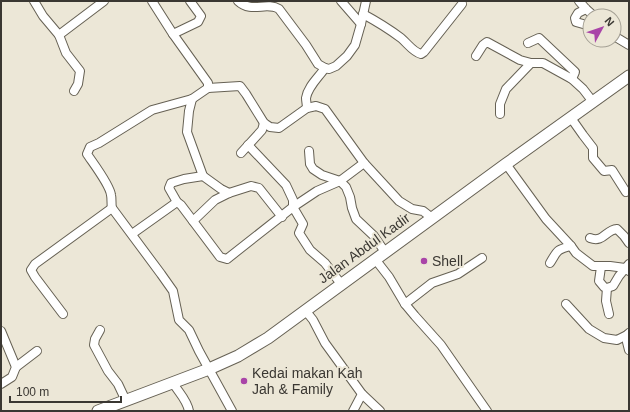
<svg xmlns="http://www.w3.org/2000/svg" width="630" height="412" viewBox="0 0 630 412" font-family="Arial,sans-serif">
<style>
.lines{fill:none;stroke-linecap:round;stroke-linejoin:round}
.minor-casing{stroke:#666154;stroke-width:10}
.secondary-casing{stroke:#666154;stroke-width:13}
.minor{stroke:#fff;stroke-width:8}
.secondary{stroke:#fff;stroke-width:11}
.poi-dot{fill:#a944a8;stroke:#ece7d7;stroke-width:1.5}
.labels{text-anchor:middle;stroke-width:4;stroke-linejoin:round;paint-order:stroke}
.street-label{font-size:14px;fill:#3a3732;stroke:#ece7d7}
.poi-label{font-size:14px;fill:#3a3732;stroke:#ece7d7;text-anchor:start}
</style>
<rect width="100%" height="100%" fill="#ece7d7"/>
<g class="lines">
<defs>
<g id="minor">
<path d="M34,1L43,16L59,35L66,53L80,71L78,84L74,91"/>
<path d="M152,1L173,34L208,83V88"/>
<path d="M238,1C252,14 266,1 279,9L306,45L318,64L325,68L329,69L336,66L347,56L355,45L361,24L366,1"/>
<path d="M341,1L361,24"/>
<path d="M579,1L586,9L594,16"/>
<path d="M586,9L578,13L575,18L576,22L590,26"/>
<path d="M363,14C376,21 389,29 401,38C408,44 413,52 421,54L424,52L462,4"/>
<path d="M173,34L198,22L201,16L190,1"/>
<path d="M59,35L104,1"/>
<path d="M614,36L629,45"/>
<path d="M528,43L539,38L575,72L572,79"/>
<path d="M476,56L483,45L487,42L520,60L531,63"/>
<path d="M192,99L189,111L187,132L203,176"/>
<path d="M307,108C307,105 306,101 306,98C308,86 319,77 325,68"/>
<path d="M500,114V104L506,89L531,63H543L572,79L583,89L593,102"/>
<path d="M571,118L583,135L593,148V158L604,171L612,170L626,192"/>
<path d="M309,151L310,164L313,169L322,175L340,181L346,187L350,197L352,208L356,219L374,236L385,252"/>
<path d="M241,153L262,130L264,123"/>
<path d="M506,164L546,219L571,246L576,253L593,266H610L625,268L629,271"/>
<path d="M229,193L221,189L203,176L184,179L171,183L169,188L177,202L181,205L220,257L227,259L293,207V200L286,185L248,145"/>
<path d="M193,221L215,200L229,193L251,186L259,188L282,217"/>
<path d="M132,234L177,202"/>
<path d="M590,238C604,243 605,230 617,229L624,236L629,243"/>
<path d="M375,259L389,277L405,304L415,316L441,345L487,411"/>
<path d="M550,263C558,250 556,250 571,246"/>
<path d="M601,267L599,281L604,287L607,288"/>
<path d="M341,284L325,263L310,250L299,233L303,224L293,207L317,191L340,181L364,163"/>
<path d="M607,288L613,286L619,276L629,264"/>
<path d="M607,288L606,301L609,314"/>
<path d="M405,304L432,283L458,274L482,258"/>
<path d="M566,304L589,329L604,338L617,340L627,335"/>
<path d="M305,310L313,320L325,343L362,394L380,411"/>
<path d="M63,314L35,277L31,270L35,264L112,208"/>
<path d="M100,330L95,339L94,345L108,371L118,384L126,401"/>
<path d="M1,331L16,367L12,377L1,384"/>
<path d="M629,333L627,335V342L629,350"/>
<path d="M16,367L37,351"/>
<path d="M173,383C179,393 187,400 189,411"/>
<path d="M232,411L199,351L189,330L179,320L173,291L161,274L112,208C111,204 112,199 111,195C110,185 93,163 87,154L90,147L99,143L152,110L192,99L208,88L240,86L246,94L264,123L270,127L279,128L307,108L316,106L325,109L364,163L399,201L412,209L423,211L432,218"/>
<path d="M353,411L362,394"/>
</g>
<path id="secondary" d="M98,411L209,369L238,356L268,338L506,164L629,76"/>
</defs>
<use href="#minor" class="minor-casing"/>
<use href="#secondary" class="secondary-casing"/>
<use href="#minor" class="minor"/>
<use href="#secondary" class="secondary"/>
</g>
<g class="poi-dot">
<circle cx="424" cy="261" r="4"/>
<circle cx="244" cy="381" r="4"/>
</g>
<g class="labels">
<g class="street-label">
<text transform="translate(364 248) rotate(-36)" y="5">Jalan Abdul Kadir</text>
</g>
<g class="poi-label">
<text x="432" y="266">Shell</text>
<text x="252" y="378">Kedai makan Kah<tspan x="252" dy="16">Jah &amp; Family</tspan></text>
</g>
</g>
<rect width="630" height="412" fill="none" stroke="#3a3732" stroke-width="4"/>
<g transform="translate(602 28) rotate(50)"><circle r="19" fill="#ece7d7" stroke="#a5a195"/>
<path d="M0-3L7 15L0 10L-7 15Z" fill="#a944a8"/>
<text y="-6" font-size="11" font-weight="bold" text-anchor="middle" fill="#3a3732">N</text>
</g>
<path d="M10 396v6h111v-6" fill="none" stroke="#3a3732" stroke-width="2"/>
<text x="16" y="396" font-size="12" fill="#3a3732" stroke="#ece7d7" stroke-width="3" paint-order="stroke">100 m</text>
</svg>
